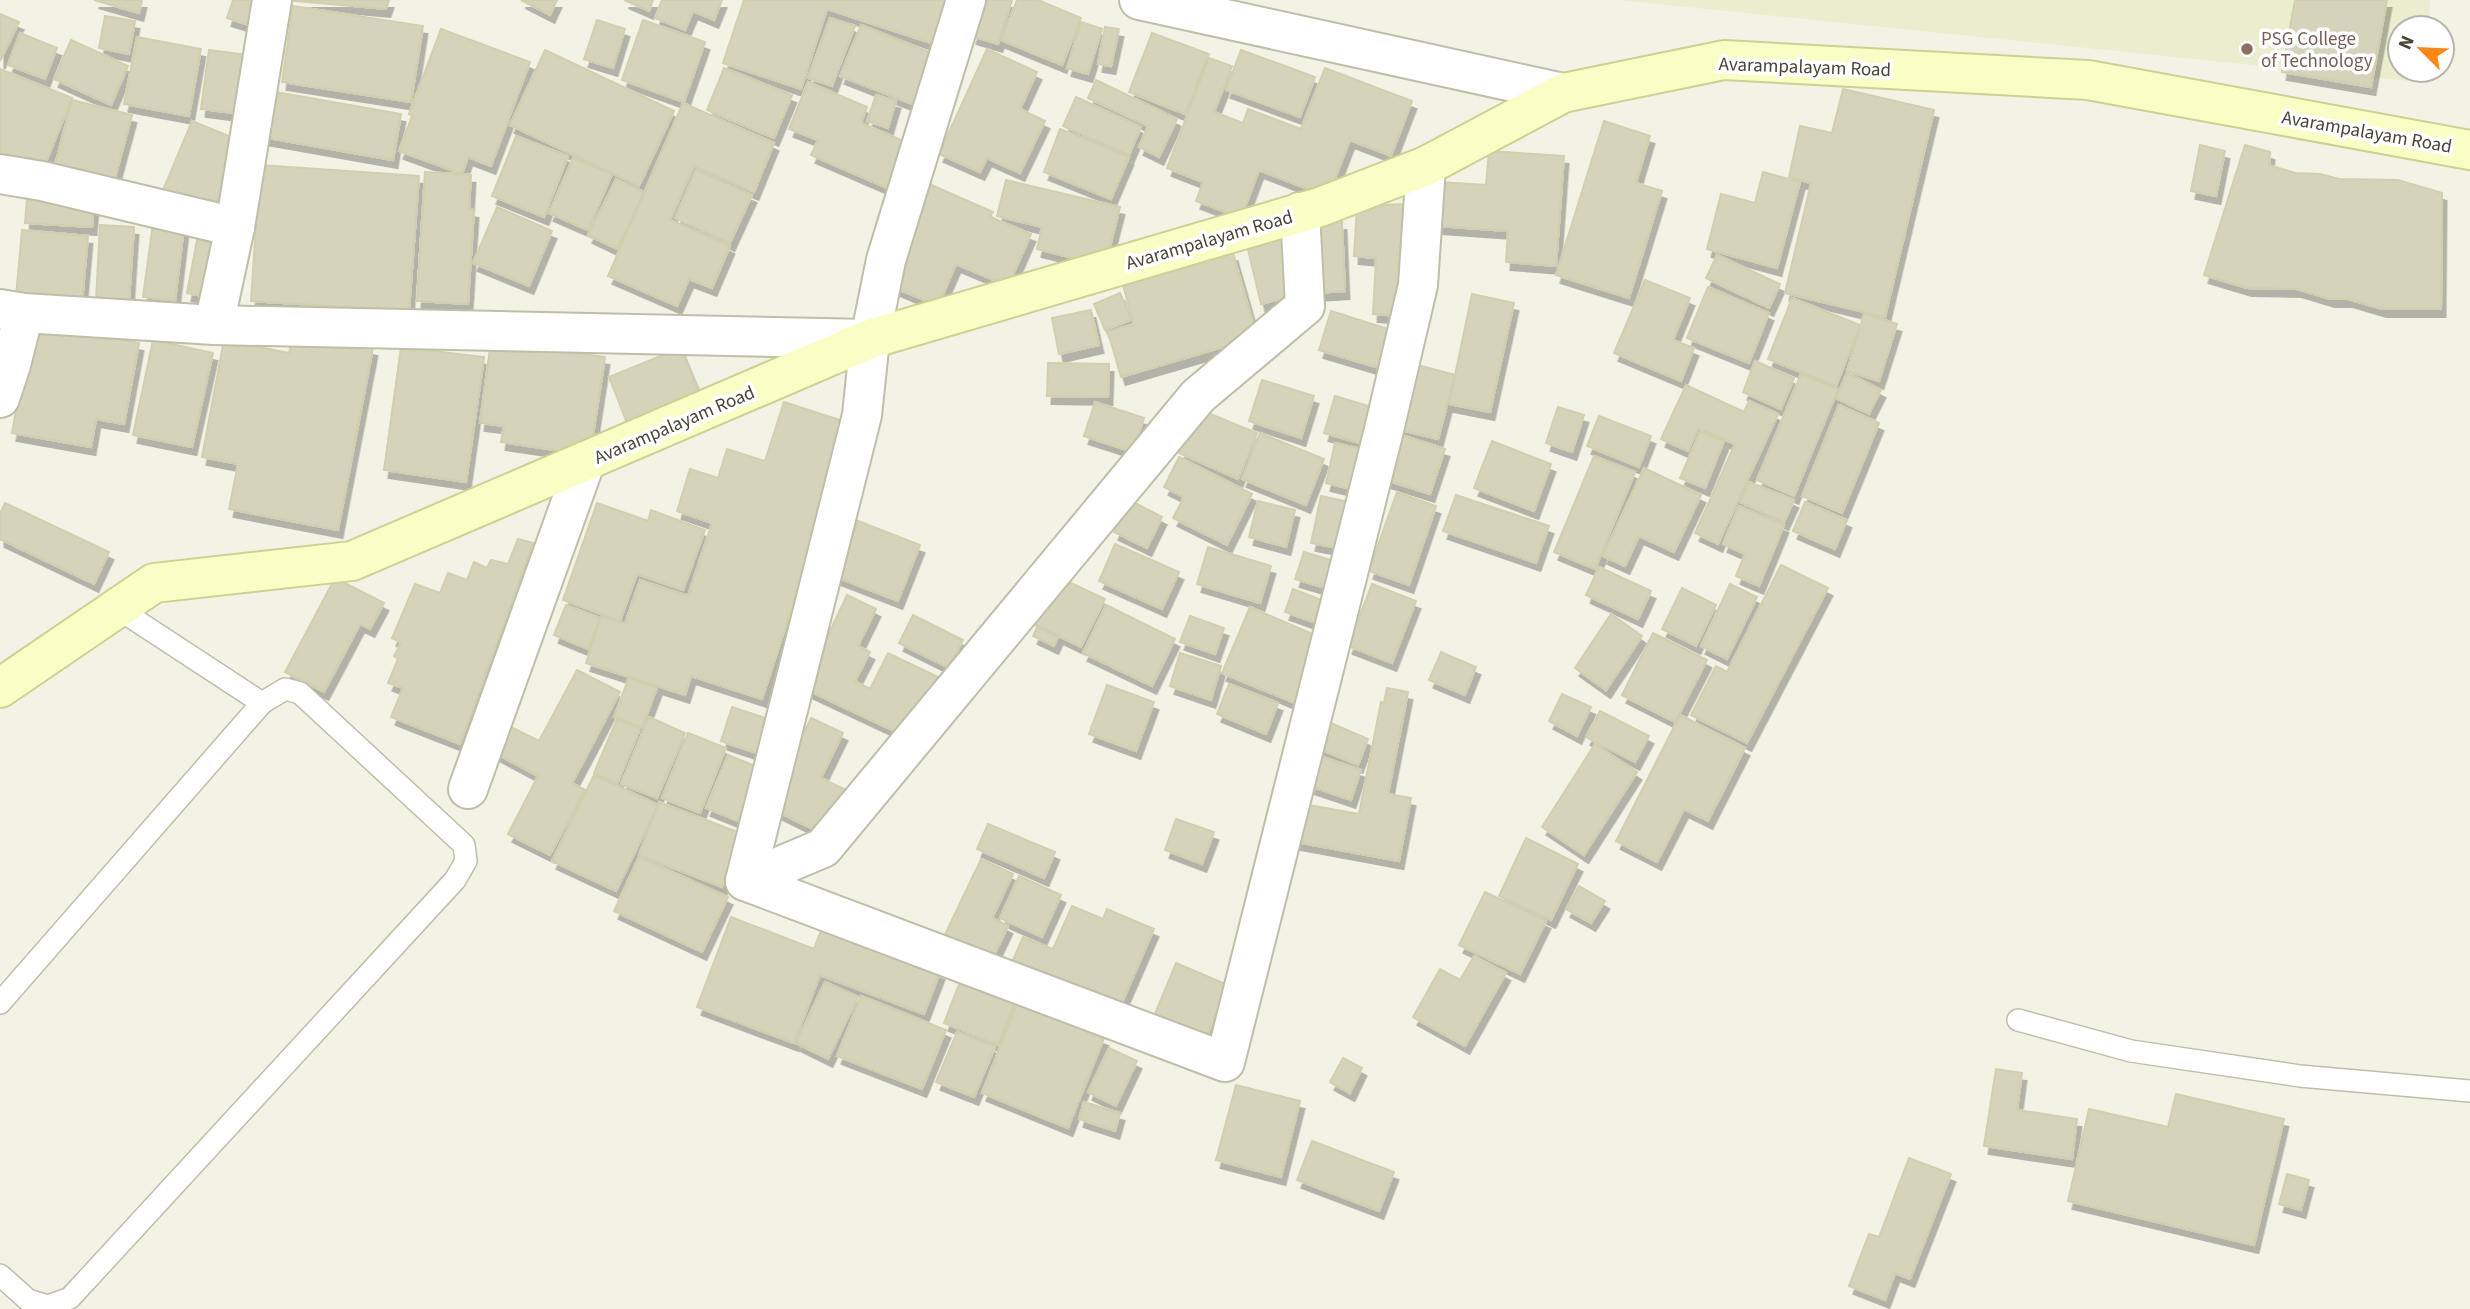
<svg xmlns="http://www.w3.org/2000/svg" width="2470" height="1309" viewBox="0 0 2470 1309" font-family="'Source Sans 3',sans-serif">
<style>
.education{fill:#ebedcf}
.building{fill:#d5d4bb;stroke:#d0cfae;stroke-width:2;filter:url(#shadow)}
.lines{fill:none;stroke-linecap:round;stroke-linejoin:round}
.lane-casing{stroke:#bebfa8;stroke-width:24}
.street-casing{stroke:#bebfa8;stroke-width:42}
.secondary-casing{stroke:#ccd192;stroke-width:42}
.lane{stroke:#fff;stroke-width:21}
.street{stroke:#fff;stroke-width:38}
.secondary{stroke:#f9ffc4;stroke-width:38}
.education-dot{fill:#8d6e63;stroke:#fff;stroke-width:2.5}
.labels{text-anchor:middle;stroke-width:7;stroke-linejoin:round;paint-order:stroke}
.education-label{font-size:19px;fill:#785e54;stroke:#fff;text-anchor:start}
.street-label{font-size:19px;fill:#464535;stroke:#fff}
</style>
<defs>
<filter id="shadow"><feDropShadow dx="4.5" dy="8" stdDeviation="0" flood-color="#0004"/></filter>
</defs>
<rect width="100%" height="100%" fill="#f3f3e5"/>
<path class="education" d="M1619,0H2430L2429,28H2400V70H2428V83Z"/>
<g class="building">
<path d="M94,0H142L139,13Z"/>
<path d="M233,0H261L252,26L227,18Z"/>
<path d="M284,0H389L386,9Z"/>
<path d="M521,0H557L550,15Z"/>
<path d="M624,0H653L649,11Z"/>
<path d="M662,0H722L714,20L693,11L685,30L655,18Z"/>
<path d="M744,0H952L937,45L827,9L801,89L723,63Z"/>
<path d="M983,0H1012L998,44L972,36Z"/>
<path d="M1017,0H1038L1081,18L1062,65L1001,40Z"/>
<path d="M2295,0H2387L2371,87L2282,72Z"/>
<path d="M293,6L423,26L411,102L282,82Z"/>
<path d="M0,14L19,22L0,61Z"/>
<path d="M105,16L135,21L129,54L99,48Z"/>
<path d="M830,18L855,26L832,86L808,78Z"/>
<path d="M597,20L625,29L613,68L584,59Z"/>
<path d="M643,20L705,42L684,102L622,80Z"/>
<path d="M1081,22L1102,29L1088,74L1067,68Z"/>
<path d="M861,25L937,55L917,106L840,76Z"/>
<path d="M1105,27L1119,29L1111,66L1098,64Z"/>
<path d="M441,29L530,62L491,166L468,157L462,174L399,151L412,116L409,114Z"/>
<path d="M20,33L57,48L45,79L8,65Z"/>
<path d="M1152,33L1209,54L1185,114L1129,92Z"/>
<path d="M137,37L201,49L189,116L124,104Z"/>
<path d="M71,40L128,66L111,105L54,79Z"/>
<path d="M987,49L1037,72L1020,109L1045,121L1020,173L987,158L980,172L939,154Z"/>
<path d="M209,50L256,56L248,115L201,109Z"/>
<path d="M545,50L674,111L639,186L510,125Z"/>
<path d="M1241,50L1315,77L1300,117L1226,90Z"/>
<path d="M1209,58L1232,66L1214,112L1243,123L1248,109L1301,129L1325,68L1412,101L1391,156L1350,140L1328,197L1259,170L1241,218L1196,201L1203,182L1167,168Z"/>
<path d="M724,68L792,95L774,138L707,110Z"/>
<path d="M0,69L72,98L40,177L0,160Z"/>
<path d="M1096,80L1177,119L1159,157L1139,147L1148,126L1088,98Z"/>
<path d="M808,82L867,107L861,123L913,145L894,191L811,155L818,140L789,129Z"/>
<path d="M1843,89L1934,110L1885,317L1785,293L1811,183L1789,177L1800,126L1832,133Z"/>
<path d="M270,91L401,114L393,160L262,137Z"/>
<path d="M876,95L896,101L888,128L867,121Z"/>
<path d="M1076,97L1141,127L1129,155L1063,126Z"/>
<path d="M72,100L132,115L113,185L54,169Z"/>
<path d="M683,103L774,143L754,192L694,166L670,220L730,246L712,288L689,279L677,306L608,276Z"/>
<path d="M192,121L246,143L215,218L161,195Z"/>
<path d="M1604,121L1650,136L1636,183L1662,191L1629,298L1556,275Z"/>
<path d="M1060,129L1129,157L1111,199L1044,172Z"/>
<path d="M516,136L568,156L544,217L492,196Z"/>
<path d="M2200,145L2225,151L2216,196L2191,191Z"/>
<path d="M2245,145L2270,152L2269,165L2295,173L2320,174L2339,179L2398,180L2442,193L2441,309H2382L2348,299H2330L2297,289L2247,288L2204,275Z"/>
<path d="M1489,151L1564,156L1556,266L1506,262L1508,231L1438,226L1441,182L1486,185Z"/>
<path d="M573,158L612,174L588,230L549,213Z"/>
<path d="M260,165L419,176L409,311L251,301Z"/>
<path d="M696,170L752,195L730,243L675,218Z"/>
<path d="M425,172L471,175L469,209L474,210L468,304L417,301Z"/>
<path d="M1763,172L1800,182L1777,268L1707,249L1721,194L1755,203Z"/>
<path d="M616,179L644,192L617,249L588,235Z"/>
<path d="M1006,180L1120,207L1105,266L1037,249L1042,227L997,216Z"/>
<path d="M929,184L993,212L990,217L1031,234L1008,286L956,264L938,306L886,284Z"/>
<path d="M27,199L94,203L92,227L25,223Z"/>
<path d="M1406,204L1401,316L1373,314L1376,258L1354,256L1357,206Z"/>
<path d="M497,207L552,231L529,286L473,263Z"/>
<path d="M1342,222L1345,291L1315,293L1312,223Z"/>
<path d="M153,223L184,227L175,301L143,297Z"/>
<path d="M100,225L134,227L129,302L96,300Z"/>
<path d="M22,230L88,236L82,302L16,296Z"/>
<path d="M1287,231L1302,294L1261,304L1246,241Z"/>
<path d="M197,240L222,245L212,298L187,293Z"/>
<path d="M1233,253L1257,337L1121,377L1108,332L1134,324L1123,285Z"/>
<path d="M1717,255L1780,284L1769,308L1706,278Z"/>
<path d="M1645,280L1690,298L1673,340L1694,348L1681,381L1614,353Z"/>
<path d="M1708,287L1769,313L1749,363L1687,338Z"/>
<path d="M1120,293L1131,320L1105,330L1094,304Z"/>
<path d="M1472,294L1514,303L1490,412L1449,404Z"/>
<path d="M1792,298L1860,325L1836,386L1768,359Z"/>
<path d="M1091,310L1099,345L1059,354L1052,318Z"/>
<path d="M1331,311L1397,332L1386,370L1319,350Z"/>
<path d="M1864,314L1897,324L1879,381L1847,371Z"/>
<path d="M32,323L139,343L124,424L96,419L91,447L12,433Z"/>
<path d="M293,332L373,348L338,530L229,509L238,464L202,457L224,340L289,353Z"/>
<path d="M153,340L213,353L192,447L133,435Z"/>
<path d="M491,341L605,357L590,455L501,442L504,426L480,423Z"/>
<path d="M401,347L484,357L466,482L384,470Z"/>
<path d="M680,348L699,393L627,423L609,377Z"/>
<path d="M1755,361L1794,378L1781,409L1743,392Z"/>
<path d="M1048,363L1109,364L1108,397L1047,396Z"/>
<path d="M1410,363L1455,375L1438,439L1393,428Z"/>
<path d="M1847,373L1881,390L1869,414L1836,398Z"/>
<path d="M1801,374L1838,389L1794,496L1757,480Z"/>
<path d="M1262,380L1314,396L1301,438L1249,421Z"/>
<path d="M1686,385L1744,412L1749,401L1778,414L1718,544L1695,533L1735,444L1698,428L1688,451L1661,439Z"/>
<path d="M1335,396L1378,409L1367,445L1324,433Z"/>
<path d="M784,402L852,424L762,699L691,676L685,695L586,663L601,616L625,624L640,580L688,596L712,523L677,511L690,469L718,478L727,449L765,461Z"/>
<path d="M1095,402L1144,418L1133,452L1084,436Z"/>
<path d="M1839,405L1879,423L1842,513L1802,496Z"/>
<path d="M1558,407L1584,415L1572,452L1546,443Z"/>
<path d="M1198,409L1257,433L1238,479L1179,453Z"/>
<path d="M1599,416L1651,436L1639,467L1587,446Z"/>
<path d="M1700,432L1724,441L1705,488L1680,478Z"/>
<path d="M1260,433L1324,459L1306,505L1242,479Z"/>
<path d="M1401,435L1445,449L1430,494L1386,480Z"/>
<path d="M1492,441L1551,464L1534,511L1474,488Z"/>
<path d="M1335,443L1365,450L1355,490L1326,483Z"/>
<path d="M1594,456L1635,472L1595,569L1554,552Z"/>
<path d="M1179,457L1252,494L1227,545L1173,518L1184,497L1164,487Z"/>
<path d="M1644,468L1701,495L1674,552L1639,536L1625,566L1603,556Z"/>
<path d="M1749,482L1794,500L1784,522L1740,502Z"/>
<path d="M1397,492L1436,506L1409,585L1369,571Z"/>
<path d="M1456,495L1549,526L1536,563L1443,531Z"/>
<path d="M1321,496L1353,503L1344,549L1311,543Z"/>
<path d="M1129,500L1162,517L1147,548L1114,532Z"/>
<path d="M1258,501L1295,510L1286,547L1249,537Z"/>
<path d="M1805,502L1847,520L1835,549L1793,531Z"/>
<path d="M5,503L109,552L94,584L0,539V514Z"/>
<path d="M597,503L648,521L651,510L705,530L683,590L637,574L620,621L563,600Z"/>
<path d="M1739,506L1784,525L1759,586L1736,576L1745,554L1723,544Z"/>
<path d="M858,521L920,545L898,601L836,577Z"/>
<path d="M518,539L533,543L460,744L391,717L403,688L388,683L398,659L394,656L401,643L392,638L415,584L440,593L448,573L467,580L474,562L487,568L491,560L508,564Z"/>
<path d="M1115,544L1179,572L1162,609L1099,581Z"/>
<path d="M1208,547L1271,566L1260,603L1197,584Z"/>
<path d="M1304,552L1337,562L1329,589L1295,579Z"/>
<path d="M1781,565L1828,588L1747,743L1691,715L1716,666L1727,672Z"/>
<path d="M1599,567L1651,591L1638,619L1586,595Z"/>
<path d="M1056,576L1105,599L1081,647L1034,624Z"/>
<path d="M335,578L384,603L370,629L360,624L324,692L285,672Z"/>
<path d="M1372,584L1416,601L1392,663L1348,646Z"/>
<path d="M1730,584L1757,597L1727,659L1701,646Z"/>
<path d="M1682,588L1716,605L1696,646L1662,629Z"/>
<path d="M1293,589L1327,602L1319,624L1285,612Z"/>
<path d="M847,595L876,609L858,646L870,652L855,681L870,689L888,653L938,677L909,738L803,688Z"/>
<path d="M566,605L600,618L588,649L554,635Z"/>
<path d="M1106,605L1175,639L1152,686L1083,653Z"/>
<path d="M1250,607L1322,638L1295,703L1222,673Z"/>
<path d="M1611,614L1642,636L1606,690L1575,668Z"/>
<path d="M913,615L963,640L949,668L899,643Z"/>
<path d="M1190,616L1224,628L1215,654L1180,642Z"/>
<path d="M1037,627L1058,637L1054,646L1033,636Z"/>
<path d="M1653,633L1707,660L1675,722L1622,695Z"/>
<path d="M1441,652L1476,667L1465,695L1429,680Z"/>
<path d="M1180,653L1221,666L1211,700L1170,686Z"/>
<path d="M577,670L620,692L572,783L585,790L550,855L508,834L538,776L495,753L509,726L539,741Z"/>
<path d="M629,677L657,688L642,727L614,717Z"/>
<path d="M1229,684L1278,703L1266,734L1217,714Z"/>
<path d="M1107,685L1154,702L1136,751L1089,734Z"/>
<path d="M1387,688L1408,692L1388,794L1411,798L1399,861L1296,842L1303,804L1359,814L1381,702L1384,703Z"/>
<path d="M1562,694L1591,707L1577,736L1549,721Z"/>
<path d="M732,707L777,722L766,756L721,741Z"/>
<path d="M1600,711L1649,736L1635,762L1586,737Z"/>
<path d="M1680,715L1745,748L1708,821L1684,809L1657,862L1616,841Z"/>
<path d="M649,717L685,733L657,798L621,784Z"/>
<path d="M811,718L843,733L821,778L846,790L825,835L768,807Z"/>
<path d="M617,719L640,729L617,784L594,773Z"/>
<path d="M1326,721L1368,739L1358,765L1315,747Z"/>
<path d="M688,733L726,748L700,813L662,798Z"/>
<path d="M1595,744L1637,772L1584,855L1542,827Z"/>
<path d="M728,755L765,770L743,823L706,808Z"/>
<path d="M1320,756L1361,770L1351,800L1310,786Z"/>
<path d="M594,775L658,805L616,891L552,861Z"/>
<path d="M659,802L743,834L722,887L639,855Z"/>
<path d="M1176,819L1214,832L1202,864L1165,850Z"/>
<path d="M988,824L1055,852L1044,878L977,849Z"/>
<path d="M1526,838L1578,864L1551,920L1499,896Z"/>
<path d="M639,857L728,897L702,952L614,911Z"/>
<path d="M981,859L1013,874L992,918L1008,926L988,968L940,945Z"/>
<path d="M1019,876L1061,895L1042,937L1000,918Z"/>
<path d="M1579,886L1605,901L1591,923L1566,909Z"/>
<path d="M1485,892L1546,921L1520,974L1459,945Z"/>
<path d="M1072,906L1103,919L1107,909L1154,929L1117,1014L1010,967L1023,937L1053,949Z"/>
<path d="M731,917L814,949L822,928L940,972L924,1014L820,975L794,1043L697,1007Z"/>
<path d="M1474,956L1506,973L1465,1046L1413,1017L1440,969L1460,980Z"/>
<path d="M1176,963L1228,985L1206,1038L1154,1016Z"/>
<path d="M961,979L1016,1000L998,1045L944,1023Z"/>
<path d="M825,982L858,997L828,1059L796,1043Z"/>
<path d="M861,996L946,1030L922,1089L837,1056Z"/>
<path d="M1017,1004L1104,1038L1068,1128L982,1093Z"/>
<path d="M957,1032L995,1047L974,1097L936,1082Z"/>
<path d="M1109,1048L1137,1061L1116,1106L1088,1092Z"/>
<path d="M1343,1058L1362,1068L1350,1093L1330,1082Z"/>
<path d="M1996,1069L2022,1073L2017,1110L2077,1119L2072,1159L1984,1146Z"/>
<path d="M1236,1085L1300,1101L1281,1177L1216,1160Z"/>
<path d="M2176,1094L2284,1119L2254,1245L2068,1201L2089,1109L2168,1127Z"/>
<path d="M1084,1102L1120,1113L1115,1131L1079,1119Z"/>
<path d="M1312,1141L1394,1172L1379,1211L1297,1180Z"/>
<path d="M1909,1158L1951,1174L1910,1279L1895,1273L1885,1300L1849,1286L1869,1234L1879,1237Z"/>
<path d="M2287,1174L2309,1180L2301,1210L2279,1204Z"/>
</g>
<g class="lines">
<defs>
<g id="lane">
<path d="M0,1003L262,703L117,608"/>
<path d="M2018,1020L2131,1051L2300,1076L2470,1091"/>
<path d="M0,1275L28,1300L48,1306L70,1298L455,880L466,861L464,845L300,693L285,689L262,703"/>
</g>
<g id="street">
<path d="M966,0L886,260L870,339L862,415L745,881L1225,1062L1383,434L1418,285L1426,166"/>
<path d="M1139,0L1563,93"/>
<path d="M0,174L42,181L235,227"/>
<path d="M0,309L24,313L214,325L870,339"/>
<path d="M214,325L235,227L272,0"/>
<path d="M0,398L11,365L24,313"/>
<path d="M468,789L585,463"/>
<path d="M745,881L823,848L1198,396L1305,306L1300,212"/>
</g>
<path id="secondary" d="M0,688L154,583L352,561L870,339L1320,207L1426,166L1563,93L1724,60L2088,80L2470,150"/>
</defs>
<use href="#lane" class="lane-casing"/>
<use href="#street" class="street-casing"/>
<use href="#secondary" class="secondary-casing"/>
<use href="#lane" class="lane"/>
<use href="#street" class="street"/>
<use href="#secondary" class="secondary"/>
</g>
<circle class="education-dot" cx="2247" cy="49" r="7"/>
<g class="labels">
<g class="education-label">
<text x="2261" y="45">PSG College<tspan x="2261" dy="22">of Technology</tspan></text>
</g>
<g class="street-label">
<text transform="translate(1805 66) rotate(2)" y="7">Avarampalayam Road</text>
<text transform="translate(2367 131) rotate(10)" y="7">Avarampalayam Road</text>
<text transform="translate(1209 239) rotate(-16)" y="7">Avarampalayam Road</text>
<text transform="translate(674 424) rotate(-23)" y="7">Avarampalayam Road</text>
</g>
</g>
<g transform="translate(2421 49) rotate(294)"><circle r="33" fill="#ffffff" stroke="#b5b5ae" stroke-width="2"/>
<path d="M0-5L12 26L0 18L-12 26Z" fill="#ff8711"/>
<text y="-10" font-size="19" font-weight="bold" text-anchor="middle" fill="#464535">N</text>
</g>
</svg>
